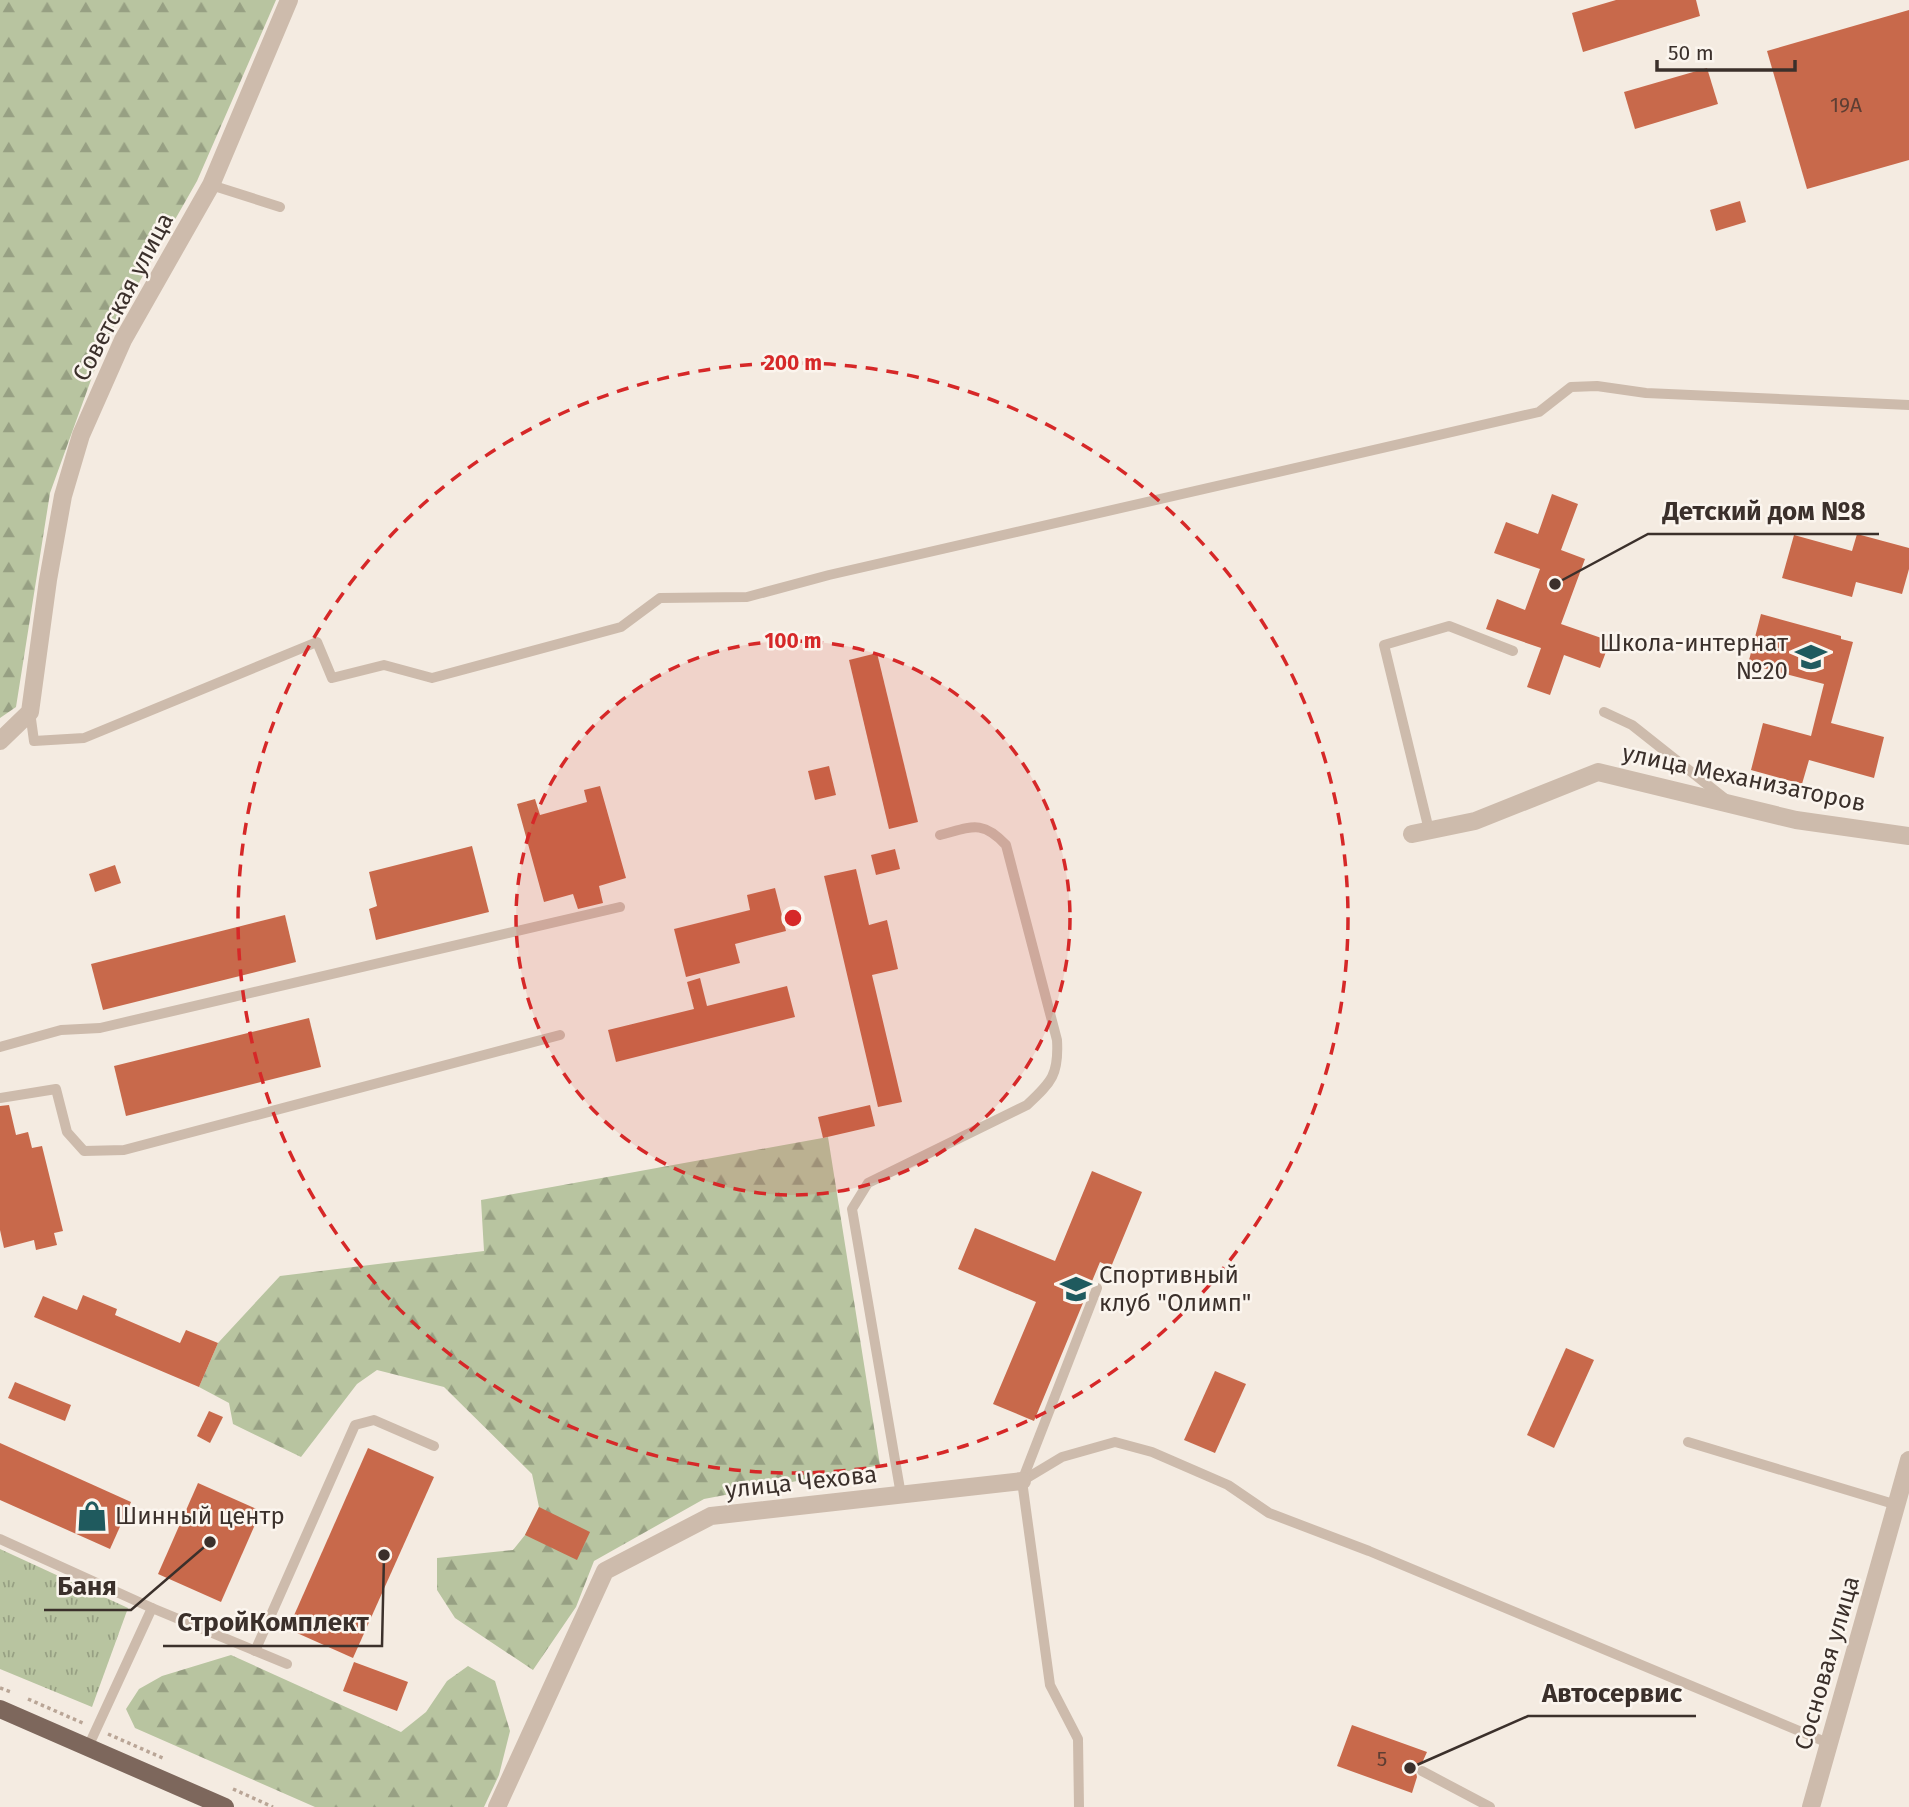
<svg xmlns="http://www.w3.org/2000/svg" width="1909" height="1807" viewBox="0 0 1909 1807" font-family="'Fira Sans',sans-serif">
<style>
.grass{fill:url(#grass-tufts)}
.forest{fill:url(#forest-firs)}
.building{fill:#c8694b}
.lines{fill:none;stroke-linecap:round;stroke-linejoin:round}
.path{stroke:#b9a596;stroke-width:3.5;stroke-dasharray:3.5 3.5;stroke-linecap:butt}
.service{stroke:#cdbbac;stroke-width:10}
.minor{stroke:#cdbbac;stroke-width:18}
.primary{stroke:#7d675c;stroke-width:18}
.ring{fill:none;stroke:#d62828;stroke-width:3.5;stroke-dasharray:12 9}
.labels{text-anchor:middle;stroke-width:5;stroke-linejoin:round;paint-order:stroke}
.number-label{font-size:21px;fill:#5e3e33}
.street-label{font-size:24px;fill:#3b302b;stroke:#fbf5ee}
.poi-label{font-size:24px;fill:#3b302b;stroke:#fbf5ee;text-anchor:start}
.centre{fill:#d62828;stroke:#fbf5ee;stroke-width:3.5}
.ring-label{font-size:21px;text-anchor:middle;font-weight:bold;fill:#d62828;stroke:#fbf5ee;stroke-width:5;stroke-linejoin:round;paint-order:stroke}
.leader{fill:none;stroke:#3b302b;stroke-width:2.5}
.callout-dot{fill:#3b302b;stroke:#fbf5ee;stroke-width:2.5}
.callout-label{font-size:26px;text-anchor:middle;font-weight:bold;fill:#3b302b;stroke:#fbf5ee;stroke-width:5;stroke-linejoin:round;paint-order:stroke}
</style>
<defs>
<pattern id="grass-tufts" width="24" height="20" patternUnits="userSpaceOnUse" patternTransform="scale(1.75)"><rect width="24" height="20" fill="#b8c4a0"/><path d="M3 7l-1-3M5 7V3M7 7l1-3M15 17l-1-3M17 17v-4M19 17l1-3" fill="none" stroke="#97a083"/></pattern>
<pattern id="forest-firs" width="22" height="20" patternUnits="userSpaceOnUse" patternTransform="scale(1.75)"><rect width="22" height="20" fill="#b8c4a0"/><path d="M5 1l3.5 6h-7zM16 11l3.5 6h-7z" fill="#97a083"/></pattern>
</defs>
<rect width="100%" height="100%" fill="#f4ebe1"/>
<path class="grass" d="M0,1549L128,1608L92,1707L0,1669Z"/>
<g class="forest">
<path d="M0,0H276L197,181L104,344L50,493L16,707L0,718Z"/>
<path d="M828,1137L880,1465L704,1499L594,1561L576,1607L533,1670L455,1618L437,1590V1558L513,1550L525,1535L539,1507L532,1474L444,1387L377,1370L357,1384L301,1457L233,1424L229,1403L199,1387L218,1343L280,1276L484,1251L481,1200Z"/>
<path d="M231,1655L401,1732L426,1712L447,1681L468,1666L495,1681L510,1731L499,1775L484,1807H315L135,1728L126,1709L139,1689L162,1676Z"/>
</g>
<g class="building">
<path d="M1616,0H1696L1700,16L1583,52L1572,13Z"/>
<path d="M1909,10V160L1807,189L1767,51Z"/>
<path d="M1707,68L1718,104L1635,129L1624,92Z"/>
<path d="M1740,201L1746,222L1716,231L1710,210Z"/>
<path d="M1552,494L1578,504L1561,550L1585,559L1561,624L1610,641L1600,668L1564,655L1550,695L1527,687L1541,648L1486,629L1497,599L1525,610L1540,569L1494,553L1506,522L1538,534Z"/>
<path d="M1857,534L1909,548V569L1902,594L1856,582L1852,597L1782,578L1794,535L1852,551Z"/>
<path d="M1761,614L1841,636V639L1853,642L1831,723L1884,737L1874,778L1809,760L1802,784L1751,770L1763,723L1811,736L1824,684L1748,664Z"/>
<path d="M877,653L918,822L889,829L849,660Z"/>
<path d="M829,766L836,795L815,800L808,771Z"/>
<path d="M600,786L626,878L599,886L603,903L578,909L573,894L544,902L517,804L535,799L540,815L587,802L584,790Z"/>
<path d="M472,846L489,912L376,940L369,909L377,906L369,872Z"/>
<path d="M895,849L900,869L876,875L871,855Z"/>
<path d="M115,865L121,883L95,892L89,874Z"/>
<path d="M856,869L869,925L887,920L898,969L872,975L902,1102L878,1107L824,876Z"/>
<path d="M775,888L786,931L735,944L740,963L686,977L674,929L750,910L747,895Z"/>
<path d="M285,915L296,962L103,1010L91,964Z"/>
<path d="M700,978L707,1006L787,986L795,1017L616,1062L608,1030L694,1009L687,982Z"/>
<path d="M309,1018L321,1067L126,1116L114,1066Z"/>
<path d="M9,1105L16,1135L28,1132L32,1148L42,1146L63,1231L54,1233L57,1245L36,1250L34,1240L4,1248L0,1230V1106Z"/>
<path d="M870,1105L875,1126L823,1138L818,1117Z"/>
<path d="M1092,1171L1142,1192L1111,1267L1100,1262L1034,1421L993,1404L1036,1302L958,1269L975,1228L1055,1261Z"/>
<path d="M83,1295L117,1309L115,1315L180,1343L186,1330L218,1343L199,1387L34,1317L43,1296L77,1310Z"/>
<path d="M1566,1348L1594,1360L1554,1448L1527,1435Z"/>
<path d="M1215,1371L1246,1384L1215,1453L1184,1440Z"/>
<path d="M15,1382L71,1405L65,1421L8,1398Z"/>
<path d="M209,1411L223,1417L210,1443L197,1436Z"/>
<path d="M0,1443L131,1502L110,1549L0,1500Z"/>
<path d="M368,1448L434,1477L353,1658L288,1629Z"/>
<path d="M198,1483L261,1511L221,1602L158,1574Z"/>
<path d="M539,1507L590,1532L577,1560L525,1535Z"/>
<path d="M354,1662L408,1682L397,1711L343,1691Z"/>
<path d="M1352,1725L1427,1752L1422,1763L1415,1768L1417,1777L1412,1793L1337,1766Z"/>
</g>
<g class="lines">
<g class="path">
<path d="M0,1688L11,1692"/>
<path d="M28,1699L85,1724"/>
<path d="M108,1734L165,1759"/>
<path d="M233,1789L273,1807"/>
</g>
<g class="service">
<path d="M211,185L280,207"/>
<path d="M30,712L34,741L84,738L317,642L332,678L384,665L432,678L621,627L660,598L747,597L829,575L1539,412L1571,387L1597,386L1646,393L1909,405"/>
<path d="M1604,712L1632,725L1728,801"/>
<path d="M1429,830L1384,645L1449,626L1513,651"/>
<path d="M0,1047L61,1030L100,1028L620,907"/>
<path d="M0,1098L56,1089L67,1132L84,1151L124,1150L560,1035"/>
<path d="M1688,1442L1897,1505"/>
<path d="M1022,1481L1062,1457L1115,1442L1152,1452L1228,1485L1269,1513L1369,1551L1828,1743"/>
<path d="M901,1495L852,1209L868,1183L1027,1105C1052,1082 1059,1074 1057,1040L1006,845C982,819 971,827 940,835"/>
<path d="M0,1539L152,1608"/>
<path d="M255,1651L355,1425L374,1420L434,1446"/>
<path d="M88,1747L152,1608L287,1664"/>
<path d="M1422,1771L1490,1807"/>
<path d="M1079,1807L1078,1739L1050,1685L1022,1481L1097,1288"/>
</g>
<g class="minor">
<path d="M0,741L30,712L48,580L63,496L81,435L123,340L211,185L289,0"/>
<path d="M1412,834L1475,821L1598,772L1796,820L1909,836"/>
<path d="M497,1807L605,1571L711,1516L1022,1481"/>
<path d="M1811,1807L1909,1460"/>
</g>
<path class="primary" d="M0,1709L225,1807"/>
</g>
<circle cx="793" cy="918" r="277" fill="#d62828" fill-opacity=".12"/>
<g class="ring">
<circle cx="793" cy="918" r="277"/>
<circle cx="793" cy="918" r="555"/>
</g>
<defs>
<symbol id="school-bare" viewBox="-9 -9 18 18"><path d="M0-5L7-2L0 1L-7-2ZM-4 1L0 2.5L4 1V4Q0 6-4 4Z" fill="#1f5a5e" stroke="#fbf5ee" stroke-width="2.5" paint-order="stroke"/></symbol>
<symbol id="shop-bare" viewBox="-9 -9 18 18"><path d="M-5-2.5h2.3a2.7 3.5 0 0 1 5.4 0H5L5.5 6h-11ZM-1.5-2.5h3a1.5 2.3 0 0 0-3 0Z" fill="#1f5a5e" stroke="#fbf5ee" stroke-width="2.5" paint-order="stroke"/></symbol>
</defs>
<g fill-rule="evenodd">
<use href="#school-bare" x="1789" y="635" width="44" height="44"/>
<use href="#school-bare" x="1054" y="1267" width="44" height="44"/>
<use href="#shop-bare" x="70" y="1494" width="44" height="44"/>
</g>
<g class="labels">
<g class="number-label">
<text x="1846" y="112">19А</text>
<text x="1382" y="1766">5</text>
</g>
<g class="street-label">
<text transform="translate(123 297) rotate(-62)" y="8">Советская улица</text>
<text transform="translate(1744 778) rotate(12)" y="8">улица Механизаторов</text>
<text transform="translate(801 1482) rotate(-6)" y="8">улица Чехова</text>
<text transform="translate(1827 1663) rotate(-74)" y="8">Сосновая улица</text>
</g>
<g class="poi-label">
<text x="1788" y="651" text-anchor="end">Школа-интернат<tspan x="1788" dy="28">№20</tspan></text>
<text x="1099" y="1283">Спортивный<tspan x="1099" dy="28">клуб "Олимп"</tspan></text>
<text x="115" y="1524">Шинный центр</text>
</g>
</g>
<circle cx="793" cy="918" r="10" class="centre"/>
<g class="ring-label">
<text x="793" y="370">200 m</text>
<text x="793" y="648">100 m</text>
</g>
<path class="leader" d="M1555 584L1648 534H1879M210 1542L131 1610H44M384 1555L382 1646H163M1410 1768L1528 1716H1696"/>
<g class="callout-dot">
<circle cx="1555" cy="584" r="7"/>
<circle cx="210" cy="1542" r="7"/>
<circle cx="384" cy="1555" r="7"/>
<circle cx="1410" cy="1768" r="7"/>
</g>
<g class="callout-label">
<text x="1764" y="520">Детский дом №8</text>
<text x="87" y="1595">Баня</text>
<text x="273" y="1631">СтройКомплект</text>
<text x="1612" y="1702">Автосервис</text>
</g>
<path d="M1657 60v10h138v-10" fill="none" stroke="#3b302b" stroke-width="3.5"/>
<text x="1668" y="60" font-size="21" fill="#3b302b" stroke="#fbf5ee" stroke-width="5" paint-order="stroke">50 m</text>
</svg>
